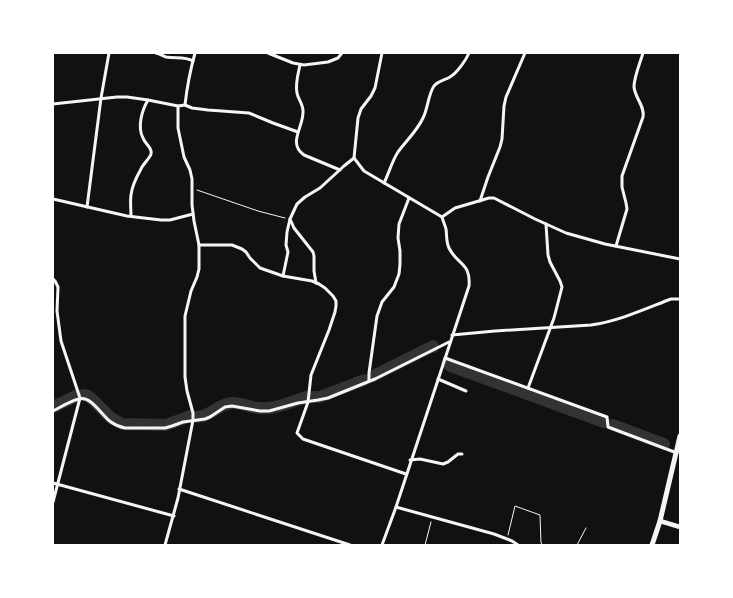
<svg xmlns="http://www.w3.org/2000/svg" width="733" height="598" viewBox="0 0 733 598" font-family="Arial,sans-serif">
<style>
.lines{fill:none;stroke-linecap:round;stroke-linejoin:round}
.river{stroke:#333;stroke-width:12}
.path{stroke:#f5f5f5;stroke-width:1}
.minor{stroke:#f5f5f5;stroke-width:3}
.secondary{stroke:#f5f5f5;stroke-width:4.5}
.primary{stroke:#f5f5f5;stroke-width:5}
</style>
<rect width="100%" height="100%" fill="#111"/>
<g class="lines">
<g class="river">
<path d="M447,363L451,366L604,422"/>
<path d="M373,376L433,346V347"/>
<path d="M83,395L88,396L92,399L111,418L122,424L166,425L190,416"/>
<path d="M314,397H320L325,395L364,380"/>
<path d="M53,407L76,396"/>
<path d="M197,417C212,416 217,405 231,403C240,402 249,407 258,408C274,410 291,402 306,397"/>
<path d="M613,425L664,444"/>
</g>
<g class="path">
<path d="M197,190L258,211L285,218"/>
<path d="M508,535L515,506L540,515L541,543L543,545"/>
<path d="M425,545L431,522"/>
<path d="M577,545L586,528"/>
</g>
<g class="minor">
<path d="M156,53C160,54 163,56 166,57C176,59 184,56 193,61"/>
<path d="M268,53L293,63L304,65L328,62L338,58L342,53"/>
<path d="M382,53L375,88L371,96L361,109L358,118L354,158L364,171L442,217C443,221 445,225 446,229C447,236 446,242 449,248C457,265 471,262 469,286L396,507L382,545"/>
<path d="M300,65C298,74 295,84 297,93C298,99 303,104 303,111C304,127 287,143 304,155L340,170"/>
<path d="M53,104L117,97H127L148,100L178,106L185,105L192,108L208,110L249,113L273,123L298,132"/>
<path d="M185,105C187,87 190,71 195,53"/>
<path d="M384,183C389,173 392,161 398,152C406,141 417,131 423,118C428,108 428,95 434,86C438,81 445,80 450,77C457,73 466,60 469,53"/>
<path d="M53,199L127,216L161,220H170L193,214"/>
<path d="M480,201L488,177L500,147L502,139L504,106L506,97L525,53"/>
<path d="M87,207L101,98L109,53"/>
<path d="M131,216C131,209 130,202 131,195C132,187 137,176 141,169C143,164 150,158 151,154C153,148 145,144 143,138C137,127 142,110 148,100"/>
<path d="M442,217L455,208L489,198H494L535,219L566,233L605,244L680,259"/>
<path d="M290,219L294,228L313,252L314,256V271L316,283"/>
<path d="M199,245H232L242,249L246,252L250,258L260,268L283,276L312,281L319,284L325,288L333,296L336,301V306L335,312L329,330L311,375L308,402L297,433L303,439L406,474"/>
<path d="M616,246L627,209L626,203L622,187V176L643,117C645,106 635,98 634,87C634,77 640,63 643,53"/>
<path d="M283,276L288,252L286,245L287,232L290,219L297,204L305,197L320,188L344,166L354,158"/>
<path d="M53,279L55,281L58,287L57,311L61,341L80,398L53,502"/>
<path d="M452,335L495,331L591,325C619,321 645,309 671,299H680"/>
<path d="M445,358L607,417L608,427L677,453"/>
<path d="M438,379L466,391"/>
<path d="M369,381V373L377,316L382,302L394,287L399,274L400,264V251L398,238L399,224L409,198"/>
<path d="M528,388L554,318L562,287L560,281L550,262L548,255L546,224"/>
<path d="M53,411C61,407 70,401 79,399C91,395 102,416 111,422C115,425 120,427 125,428H165L172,426L183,422L205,419L210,417L225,407L232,406L260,411H269L298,403L318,400L328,398L375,379L449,342"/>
<path d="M410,460L420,459L443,464L448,462L458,454H462"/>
<path d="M53,483L174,516"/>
<path d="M179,489L350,545"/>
<path d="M396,507L494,534L512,541L518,545"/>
<path d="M165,545L178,498L193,420V413L187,391L185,377V316L191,291L197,277L199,269V245L194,221L192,205V179L190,170L184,157L178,128V106"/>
</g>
<path class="secondary" d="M660,521L680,527"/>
<path class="primary" d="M652,545L660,521L680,436"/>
</g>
<rect width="733" height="598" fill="none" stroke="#ffffff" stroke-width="108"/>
</svg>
